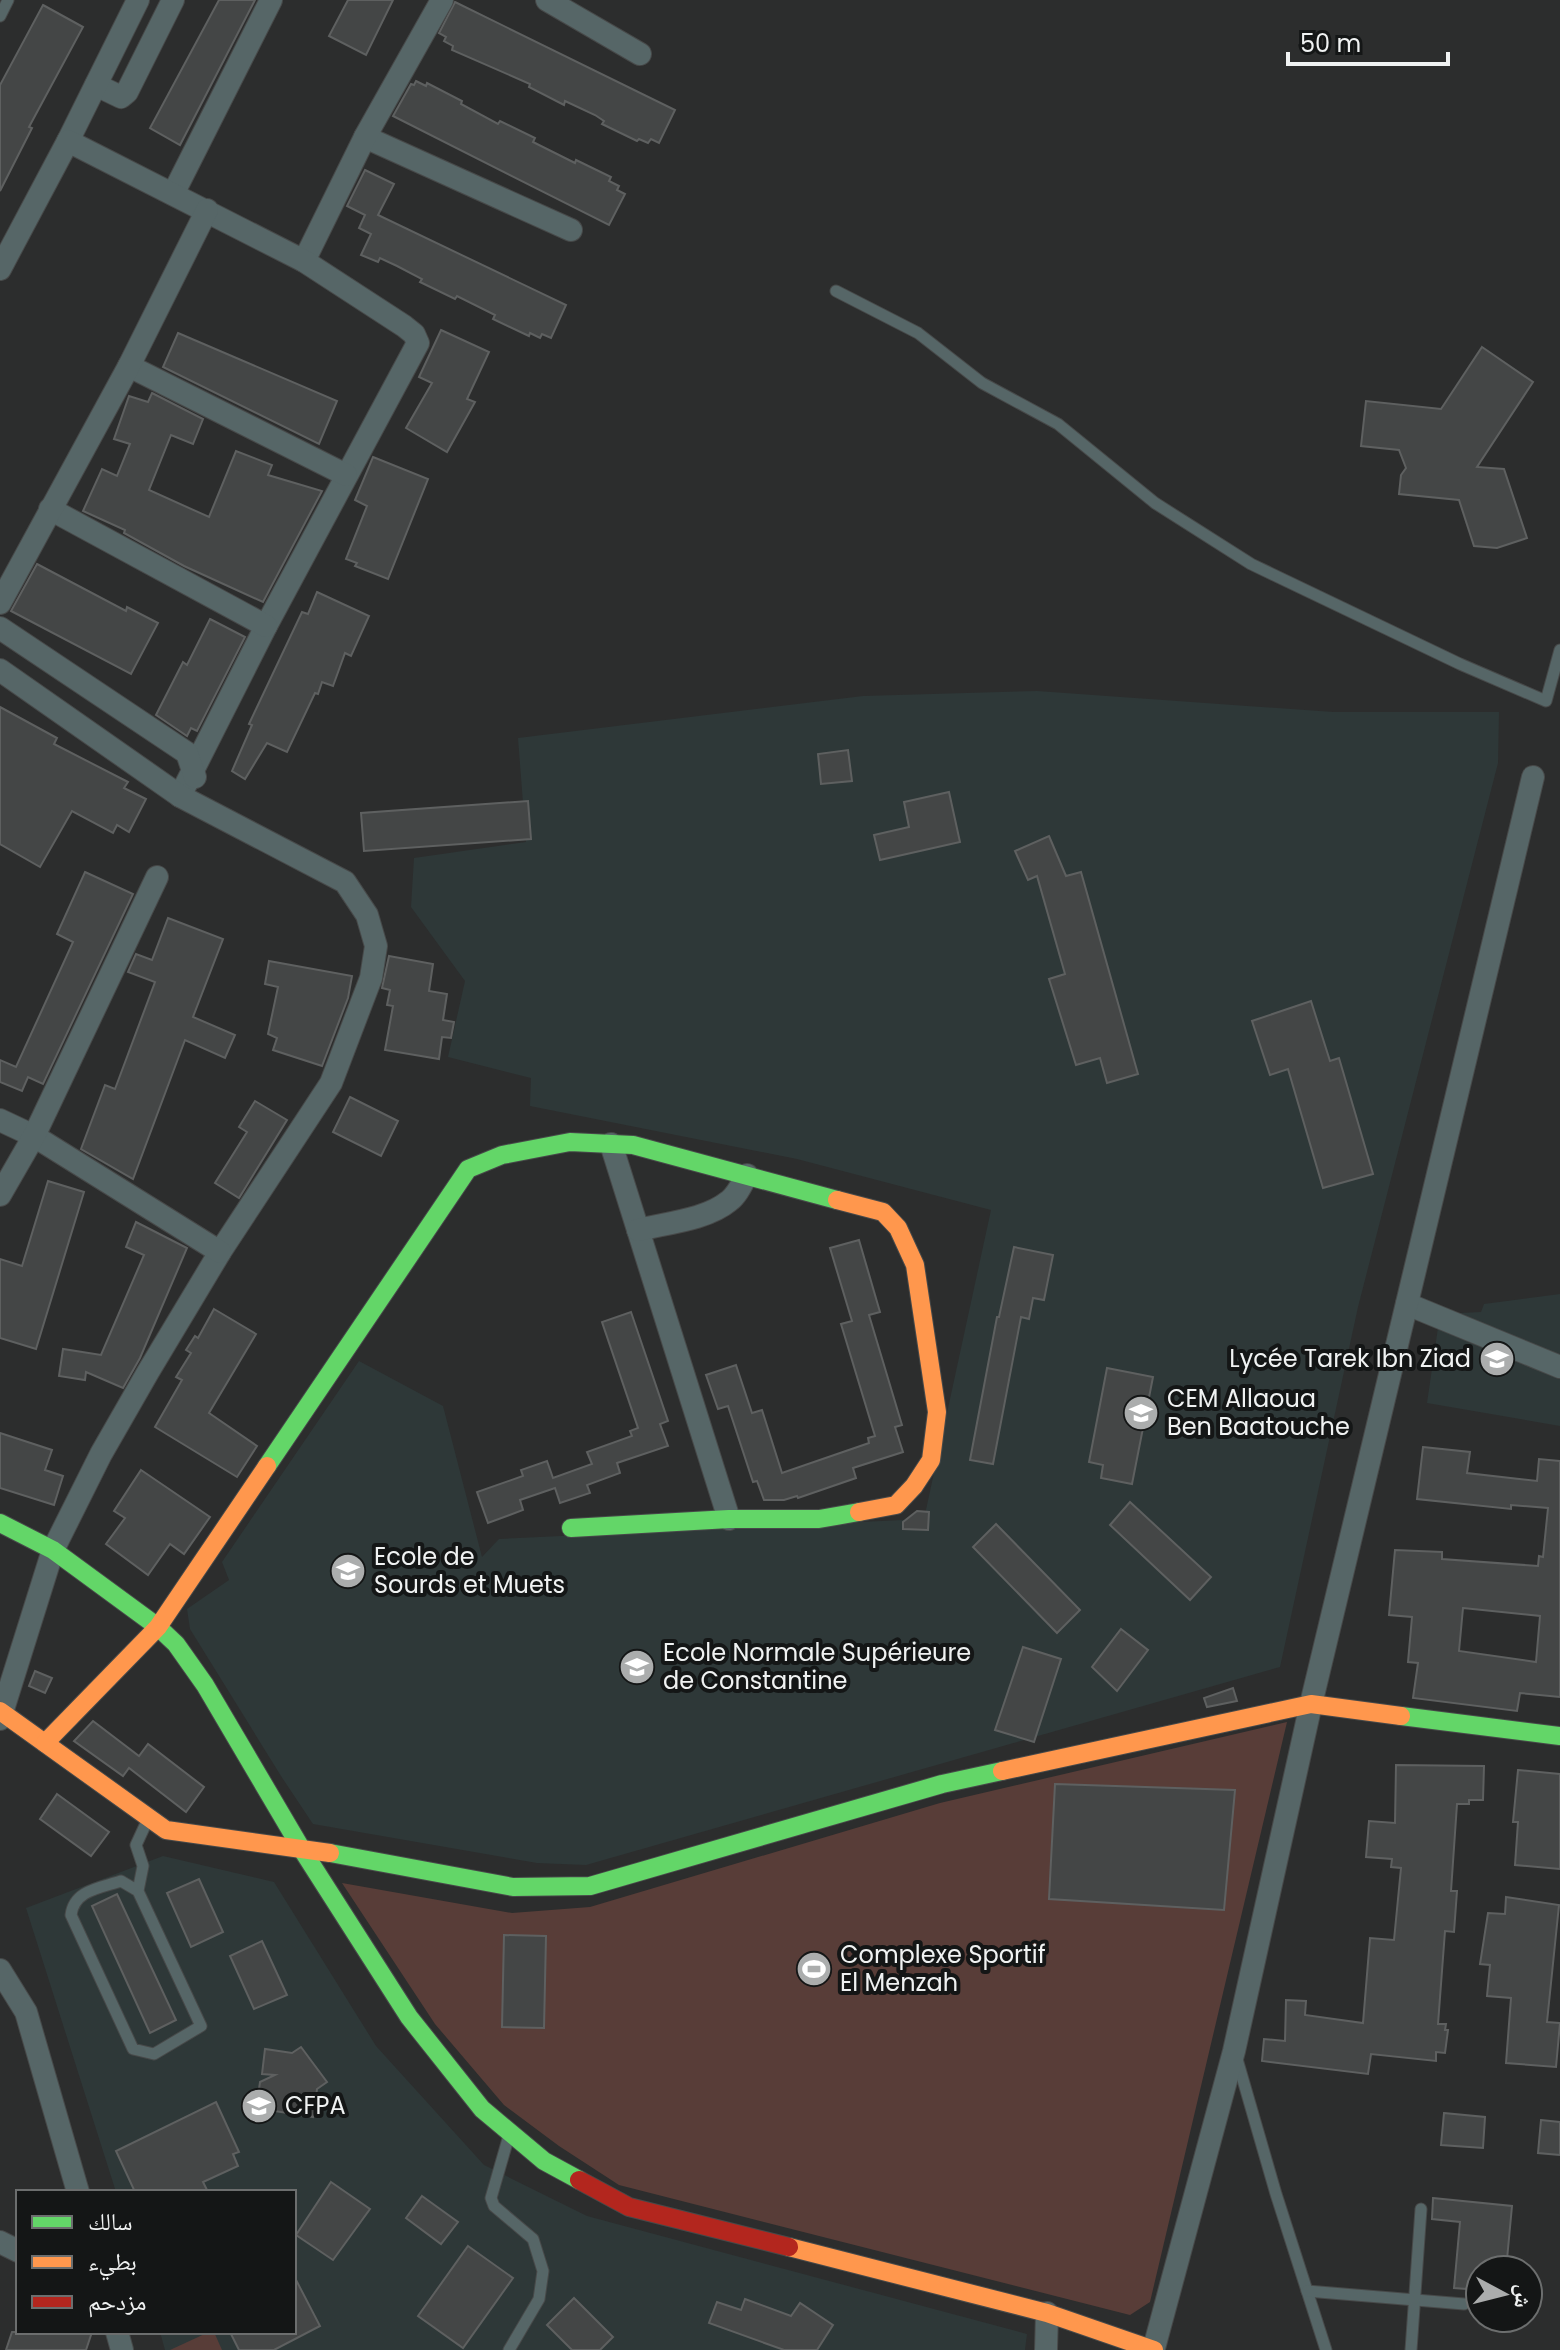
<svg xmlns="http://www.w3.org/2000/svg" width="1560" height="2350" viewBox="0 0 1560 2350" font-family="Poppins,'Noto Naskh Arabic',sans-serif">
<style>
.built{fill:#2e3838}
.green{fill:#583d38}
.building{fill:#444646;stroke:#5e6060;stroke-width:2;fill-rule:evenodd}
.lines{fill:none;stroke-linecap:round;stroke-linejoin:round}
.lane-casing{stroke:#474949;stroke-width:13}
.street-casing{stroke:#474949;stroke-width:24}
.fast-casing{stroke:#474949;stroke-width:20}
.slow-casing{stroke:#474949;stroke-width:20}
.jam-casing{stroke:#474949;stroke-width:20}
.lane{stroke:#566667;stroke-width:11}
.street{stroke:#566667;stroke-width:22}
.fast{stroke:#63d668;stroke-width:18}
.slow{stroke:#ff974d;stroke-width:18}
.jam{stroke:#b3261e;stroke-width:18}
.labels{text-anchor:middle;stroke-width:8;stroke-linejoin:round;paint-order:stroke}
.poi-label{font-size:24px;fill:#f0f2f2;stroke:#141616;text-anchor:start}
</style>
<rect width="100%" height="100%" fill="#2c2d2d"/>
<g class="built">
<path d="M1037,691L1333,712H1499L1498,763L1358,1307L1280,1667L586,1865L537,1863L313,1824L281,1776L190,1629L187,1609L229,1580L222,1562L359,1361L443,1406L482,1557L499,1539L924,1519L991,1210L797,1159L530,1106L531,1078L448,1057L465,981L411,907L414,858L526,842L518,738L863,696Z"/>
<path d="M1560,1294V1426L1427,1403L1440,1314L1481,1312L1484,1304Z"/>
<path d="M163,1856L274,1882L376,2046L484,2165L587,2216L1027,2334L1025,2350H165L160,2332H294V2192H116L26,1908Z"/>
</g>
<g class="green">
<path d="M1287,1722L1150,2302L1130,2315L619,2185L559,2146L504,2105L435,2024L342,1883L512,1913L590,1907L940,1803Z"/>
<path d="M209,2332H214L222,2350H170Z"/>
</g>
<g class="building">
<path d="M219,0H255L180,145L150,128Z"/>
<path d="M348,0H393L366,55L329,36Z"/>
<path d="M455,2L675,110L659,143L651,139L648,143L639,139L637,141L602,124L604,121L595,115L565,101L564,105L529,87L530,84L452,50L453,46L444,41L446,37L439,33Z"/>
<path d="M43,5L83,27L29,127L32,128L0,191V85Z"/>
<path d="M416,81L426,86L427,83L462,101L461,104L498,124L500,121L535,138L533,142L575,163L576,160L611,177L609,181L619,186L617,190L625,194L609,225L393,116L411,84L414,85Z"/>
<path d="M365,170L394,184L378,215L566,305L551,338L542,334L540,338L530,333L529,336L493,319L495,315L457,296L455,299L420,282L422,279L397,266L380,258L378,262L361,255L371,234L359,228L365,215L347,206Z"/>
<path d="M441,330L489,352L467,399L475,402L447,452L406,428L432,383L419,377Z"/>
<path d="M178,333L337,401L319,444L163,367Z"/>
<path d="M1482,347L1533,382L1477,467L1504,469L1527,538L1497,548L1474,546L1459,500L1399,494L1401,475L1406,468L1399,450L1361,446L1366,401L1441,409Z"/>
<path d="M152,393L203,419L193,444L171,435L149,490L209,517L236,451L272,465L268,475L322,491L263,602L184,566L124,533L125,530L83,511L102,469L117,476L130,444L114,439L129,396L148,402Z"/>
<path d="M373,457L428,479L388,579L355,566L357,563L346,559L367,506L355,500Z"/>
<path d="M37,564L126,611L127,607L158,623L131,674L11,611Z"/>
<path d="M317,592L369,616L351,656L345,653L333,686L322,682L318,694L315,693L287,752L267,743L245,779L232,771L252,725L249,724L302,612L308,614Z"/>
<path d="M210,619L245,637L197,731L191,728L187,736L156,715L183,662L187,665Z"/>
<path d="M0,707L57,738L54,744L128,782L124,788L146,799L129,832L117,825L113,833L72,811L40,867L0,844Z"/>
<path d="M848,750L852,781L821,784L818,754Z"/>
<path d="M949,792L960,842L880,860L874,835L909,827L904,802Z"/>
<path d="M528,801L531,839L364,851L361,813Z"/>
<path d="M1049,836L1066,876L1081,872L1138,1074L1107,1083L1100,1058L1076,1065L1049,979L1065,974L1037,876L1028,880L1015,851Z"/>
<path d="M85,872L133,894L43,1084L28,1077L22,1091L0,1082V1060L16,1067L73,942L57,934Z"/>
<path d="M168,918L223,939L193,1017L235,1035L225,1058L185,1040L133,1179L81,1149L105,1085L115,1089L155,982L128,972L136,954L152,960Z"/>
<path d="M389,956L433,964L429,991L447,994L443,1020L454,1022L451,1038L442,1037L439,1059L385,1050L393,1006L387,1005L390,990L382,988Z"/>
<path d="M269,961L352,976L348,998L322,1066L273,1050L277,1038L268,1034L278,987L265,984Z"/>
<path d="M1311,1001L1330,1061L1339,1058L1373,1174L1323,1188L1288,1069L1270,1075L1252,1021Z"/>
<path d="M350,1097L398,1121L381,1156L333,1132Z"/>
<path d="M255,1101L287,1120L239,1198L215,1183L247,1132L239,1127Z"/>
<path d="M48,1181L84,1192L36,1349L0,1338V1259L22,1266Z"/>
<path d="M136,1222L187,1248L140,1358L123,1388L86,1372L85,1380L59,1376L63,1349L101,1355L144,1255L126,1247Z"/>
<path d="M859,1240L880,1312L869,1315L902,1425L895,1427L903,1452L853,1468L856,1478L798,1498L797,1496L784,1500H764L757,1481L753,1482L728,1406L718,1409L706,1375L736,1365L752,1413L762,1410L782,1473L869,1443L868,1438L875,1436L841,1324L852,1321L830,1248Z"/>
<path d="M1014,1247L1053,1255L1044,1300L1033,1298L1029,1319L1021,1317L993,1464L970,1460L997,1317H999Z"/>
<path d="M214,1309L256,1334L209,1413L257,1446L237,1477L155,1427L182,1380L176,1377L191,1353L186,1350L195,1336L198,1338Z"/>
<path d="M631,1312L668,1421L660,1424L668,1446L617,1463L620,1473L587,1485L590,1493L560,1503L555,1488L520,1500L523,1510L488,1523L477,1492L523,1476L521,1470L547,1461L553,1478L592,1464L587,1452L632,1436L630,1431L638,1428L602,1322Z"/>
<path d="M1107,1368L1153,1377L1132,1484L1101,1478L1103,1465L1089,1462Z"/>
<path d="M0,1433L52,1450L45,1470L63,1476L54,1505L0,1488Z"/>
<path d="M1423,1447L1470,1452L1467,1473L1537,1481L1539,1459L1560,1461V1697L1520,1693L1517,1711L1413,1698L1418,1663L1408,1662L1412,1617L1389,1615L1395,1550L1442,1552V1559L1538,1566L1539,1556L1543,1557L1548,1508L1511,1505V1509L1417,1499ZM1463,1608L1540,1616L1536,1662L1459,1651Z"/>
<path d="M141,1470L210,1517L184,1554L170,1544L148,1575L106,1544L125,1518L114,1511Z"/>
<path d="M1130,1502L1211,1577L1190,1600L1110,1525Z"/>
<path d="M917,1511L929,1512L928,1530L903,1529V1522Z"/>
<path d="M996,1524L1080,1610L1057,1633L973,1547Z"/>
<path d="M1121,1629L1148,1650L1117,1691L1092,1667Z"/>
<path d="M1023,1647L1061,1659L1034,1742L995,1730Z"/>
<path d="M35,1671L52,1678L45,1693L29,1686Z"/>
<path d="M1233,1688L1237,1701L1207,1707L1204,1698Z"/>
<path d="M93,1721L139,1756L148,1744L204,1787L186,1812L129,1768L123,1776L74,1741Z"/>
<path d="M1396,1765L1484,1766L1483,1800H1469V1804H1457L1451,1891H1457L1454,1932L1445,1931L1438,2024H1446L1445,2030H1448L1445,2053L1436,2052V2061L1371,2054L1368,2074L1262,2061L1264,2039L1285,2041L1286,2000L1306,2001L1305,2015L1363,2023L1370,1938L1394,1940L1401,1868L1391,1867L1392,1859L1366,1857L1369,1821L1395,1823Z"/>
<path d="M1518,1770L1560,1774V1869L1515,1865L1518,1822H1513Z"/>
<path d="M1055,1784L1235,1790L1224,1910L1049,1899Z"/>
<path d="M57,1794L109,1832L91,1856L40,1819Z"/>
<path d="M199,1879L223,1932L191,1947L167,1893Z"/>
<path d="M117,1894L176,2020L150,2033L92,1906Z"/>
<path d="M1506,1897L1559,1905L1547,2022L1560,2023L1556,2067L1506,2063L1511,1998L1487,1996L1490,1965L1480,1964L1488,1913L1505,1914Z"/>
<path d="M504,1935L546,1936L544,2028L502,2027Z"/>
<path d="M262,1941L287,1995L254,2009L230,1956Z"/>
<path d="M301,2047L327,2082L317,2089L313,2117L268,2110L269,2106L257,2104L260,2082L275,2075L262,2074L265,2049L292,2053Z"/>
<path d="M216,2102L239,2152L233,2154L238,2166L203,2182L208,2192H135L116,2151Z"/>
<path d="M1444,2113L1485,2117L1483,2148L1441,2145Z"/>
<path d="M1541,2120L1560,2122V2155L1538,2153Z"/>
<path d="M331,2182L370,2209L333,2260L296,2235Z"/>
<path d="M422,2196L458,2222L441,2244L406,2218Z"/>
<path d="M1433,2198L1512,2206L1506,2270H1480V2290L1454,2288L1460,2222L1432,2219Z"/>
<path d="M468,2246L513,2278L463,2348L418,2316Z"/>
<path d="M294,2276L320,2326L274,2350H239L230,2332H294Z"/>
<path d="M574,2298L613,2337L600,2350H572L547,2325Z"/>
<path d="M745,2299L791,2316L800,2303L833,2325L817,2350H784L709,2323L717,2302L741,2310Z"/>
<path d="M12,2332H92L86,2350H6Z"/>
</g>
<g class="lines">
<defs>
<g id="lane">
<path d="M0,16L8,0"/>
<path d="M836,291L918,333L982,383L1058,424L1155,503L1251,564L1460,664L1546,701L1560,650"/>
<path d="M138,1891L121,1881C100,1888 74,1890 71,1915L133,2049L154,2054L201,2026L138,1891L143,1866L136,1845L148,1819"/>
<path d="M1237,2059L1276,2194L1326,2350"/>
<path d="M508,2139L491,2198L494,2206L533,2239L543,2271L539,2299L509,2350"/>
<path d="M1307,2291L1464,2304"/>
<path d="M1411,2350L1421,2209"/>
</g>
<g id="street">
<path d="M547,0L640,54"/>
<path d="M96,85L121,97L127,92L173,0"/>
<path d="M365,137L571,230"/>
<path d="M68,141L138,0"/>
<path d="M173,194L271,0"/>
<path d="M304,261L365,137L442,0"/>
<path d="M0,269L68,141L304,261L404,326L414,334L418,343L266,626L180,796"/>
<path d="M129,366L346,475"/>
<path d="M50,509L266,626"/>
<path d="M0,603L129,366L207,210"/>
<path d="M0,628L187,753L195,777"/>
<path d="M0,670L180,796L345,882L367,915L376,946L371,978L331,1083L220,1252L148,1372L101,1454L53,1550L0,1719"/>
<path d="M0,1120L34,1136L220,1252"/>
<path d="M611,1144L729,1519"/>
<path d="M0,1195L34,1136L157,877"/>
<path d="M638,1230C666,1223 706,1220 729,1201C737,1195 742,1184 747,1175"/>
<path d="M1407,1304L1560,1367"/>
<path d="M0,1970L26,2012L78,2192"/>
<path d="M0,2242L18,2251"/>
<path d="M117,2332L122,2350"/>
<path d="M1154,2348L1234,2051L1311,1704L1533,777"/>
<path d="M1046,2350L1047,2313"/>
</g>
<g id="fast">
<path d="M267,1466L468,1169L502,1155L570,1142L633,1145L837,1200"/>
<path d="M0,1523L53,1550L158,1627L176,1644L205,1685L301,1848L409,2017L482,2109L544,2161L579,2180"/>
<path d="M571,1528L729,1519H819L859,1512"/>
<path d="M1401,1716L1560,1736"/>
<path d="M330,1853L513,1887L590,1886L942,1784L1002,1771"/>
</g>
<g id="slow">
<path d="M837,1200L883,1212L898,1228L915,1265L937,1412L931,1460L914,1486L896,1505L859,1512"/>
<path d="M0,1711L166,1830L330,1853"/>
<path d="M45,1743L158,1627L267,1466"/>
<path d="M1002,1771L1311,1704L1401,1716"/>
<path d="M789,2247L1047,2313L1154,2350"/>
</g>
<path id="jam" d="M579,2180L629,2207L789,2247"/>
</defs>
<use href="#lane" class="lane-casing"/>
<use href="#street" class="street-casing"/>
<use href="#fast" class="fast-casing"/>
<use href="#slow" class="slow-casing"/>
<use href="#jam" class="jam-casing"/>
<use href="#lane" class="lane"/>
<use href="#street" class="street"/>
<use href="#fast" class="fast"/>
<use href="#slow" class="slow"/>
<use href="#jam" class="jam"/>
</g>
<defs>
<symbol id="school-disc" viewBox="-11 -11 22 22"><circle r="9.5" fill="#abadad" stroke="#141616"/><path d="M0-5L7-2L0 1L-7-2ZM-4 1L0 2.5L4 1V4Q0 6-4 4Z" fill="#fff"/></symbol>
<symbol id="university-disc" viewBox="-11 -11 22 22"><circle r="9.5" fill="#abadad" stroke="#141616"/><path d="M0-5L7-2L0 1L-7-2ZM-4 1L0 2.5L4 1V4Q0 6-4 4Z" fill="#fff"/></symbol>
<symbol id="stadium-disc" viewBox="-11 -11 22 22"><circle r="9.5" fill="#abadad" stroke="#141616"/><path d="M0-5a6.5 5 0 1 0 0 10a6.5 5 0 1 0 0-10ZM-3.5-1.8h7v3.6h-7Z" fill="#fff"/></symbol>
</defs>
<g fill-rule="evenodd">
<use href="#school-disc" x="1477" y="1339" width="40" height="40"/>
<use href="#school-disc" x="1121" y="1393" width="40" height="40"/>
<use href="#school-disc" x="328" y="1551" width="40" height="40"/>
<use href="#university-disc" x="617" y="1647" width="40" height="40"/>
<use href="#stadium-disc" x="794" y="1949" width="40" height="40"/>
<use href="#university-disc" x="239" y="2086" width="40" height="40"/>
</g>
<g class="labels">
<g class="poi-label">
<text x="1471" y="1367" text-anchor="end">Lycée Tarek Ibn Ziad</text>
<text x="1167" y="1407">CEM Allaoua<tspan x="1167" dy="28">Ben Baatouche</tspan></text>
<text x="374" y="1565">Ecole de<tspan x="374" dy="28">Sourds et Muets</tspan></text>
<text x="663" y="1661">Ecole Normale Supérieure<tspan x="663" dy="28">de Constantine</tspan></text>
<text x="840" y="1963">Complexe Sportif<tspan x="840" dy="28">El Menzah</tspan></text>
<text x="285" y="2114">CFPA</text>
</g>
</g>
<rect x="16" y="2190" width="280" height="144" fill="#141616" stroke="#6c6e6e" stroke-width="2"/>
<rect x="32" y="2216" width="40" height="12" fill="#63d668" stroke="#6c6e6e" stroke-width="2"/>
<text x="88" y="2230" font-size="24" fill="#f0f2f2">سالك</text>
<rect x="32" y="2256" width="40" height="12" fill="#ff974d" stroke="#6c6e6e" stroke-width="2"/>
<text x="88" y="2270" font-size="24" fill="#f0f2f2">بطيء</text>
<rect x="32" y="2296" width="40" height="12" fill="#b3261e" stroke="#6c6e6e" stroke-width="2"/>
<text x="88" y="2310" font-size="24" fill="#f0f2f2">مزدحم</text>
<g transform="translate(1504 2294) rotate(97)"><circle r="38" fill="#141616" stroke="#6c6e6e" stroke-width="2"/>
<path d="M0-6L14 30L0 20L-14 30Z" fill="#abadad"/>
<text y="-12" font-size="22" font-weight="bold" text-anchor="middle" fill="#f0f2f2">ش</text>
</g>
<path d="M1288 52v12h160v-12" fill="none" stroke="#f0f2f2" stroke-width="4"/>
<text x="1300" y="52" font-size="24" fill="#f0f2f2" stroke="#141616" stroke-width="6" paint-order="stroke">50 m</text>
</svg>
